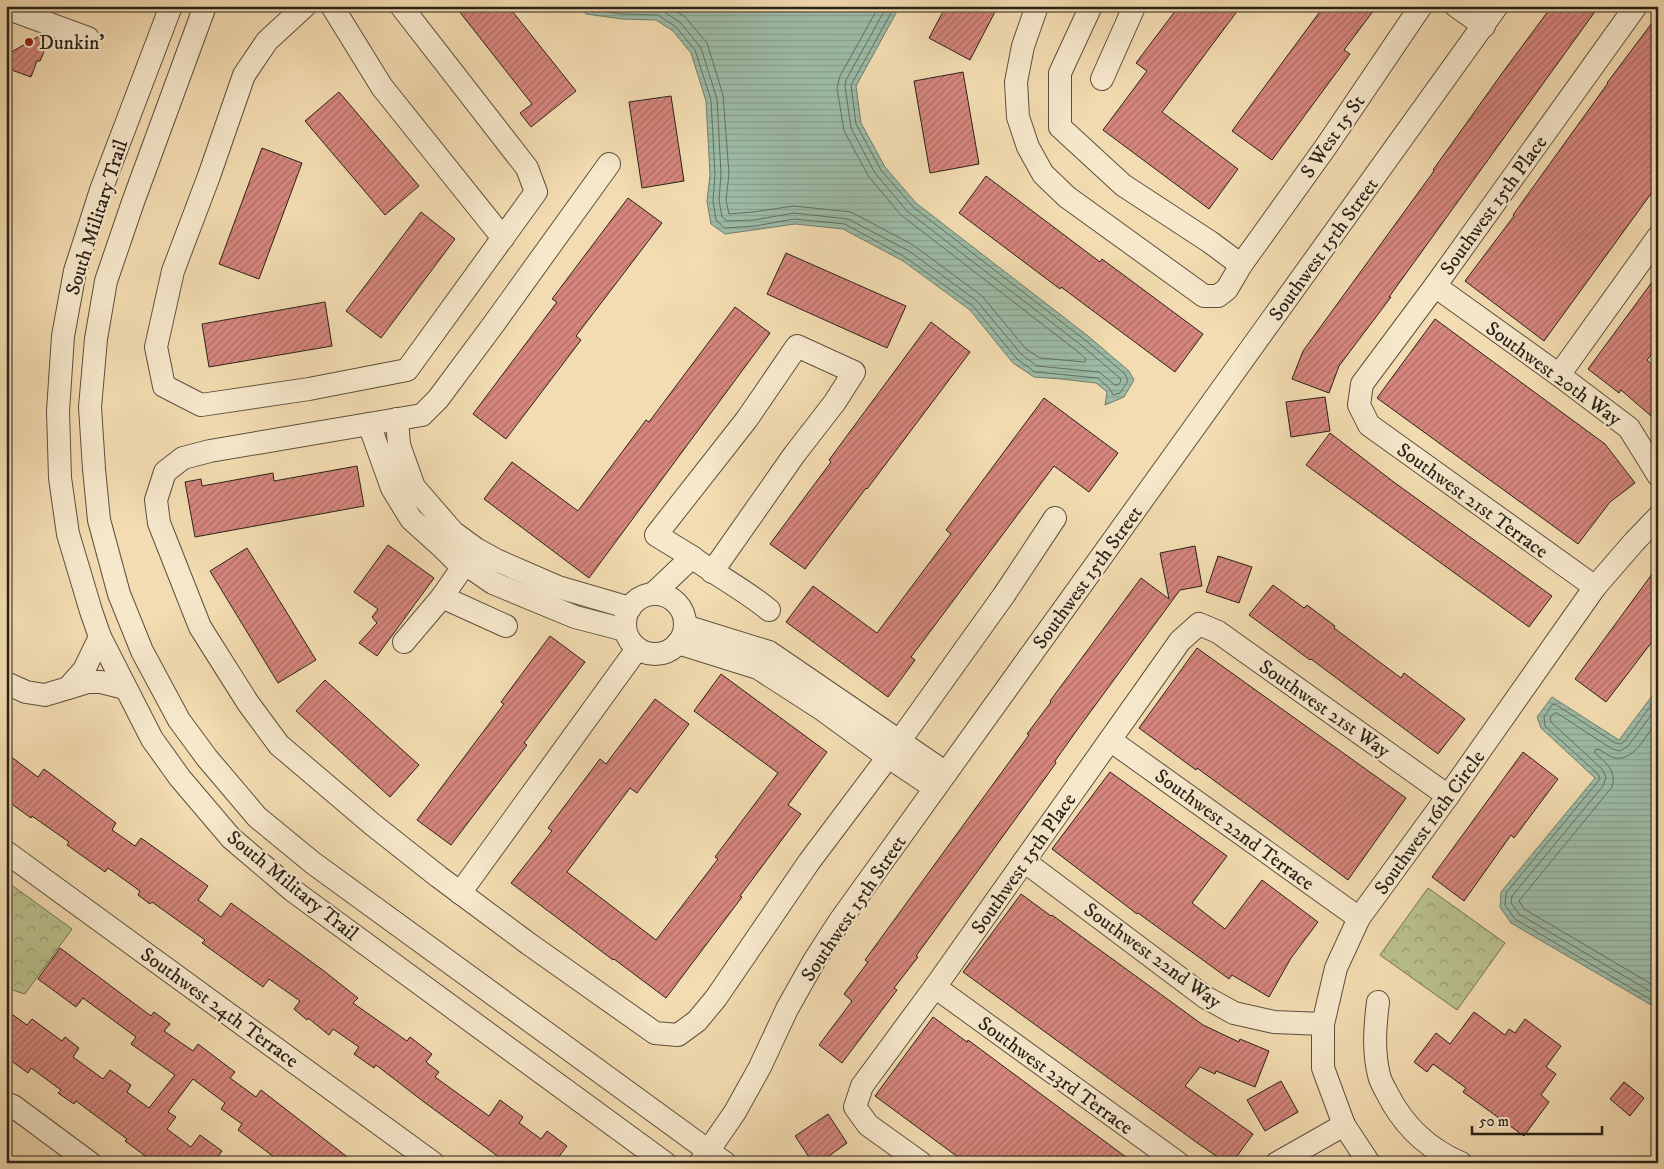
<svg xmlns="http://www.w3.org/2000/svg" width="1664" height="1169" viewBox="0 0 1664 1169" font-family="'IM FELL DW Pica',serif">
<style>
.park{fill:url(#park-crowns);stroke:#717253}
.water{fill:url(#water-rules);stroke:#6f7e6e}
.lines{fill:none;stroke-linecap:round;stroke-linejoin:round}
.shore{stroke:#636f60;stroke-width:1}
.building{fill:url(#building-hatch);stroke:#292219}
.minor-casing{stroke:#5c503f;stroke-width:24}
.minor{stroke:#f7e8cc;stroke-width:22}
.poi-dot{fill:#8f2418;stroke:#f7e8cc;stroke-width:2}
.labels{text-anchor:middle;stroke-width:4.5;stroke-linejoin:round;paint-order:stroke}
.poi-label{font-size:20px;fill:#292219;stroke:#f7e8cc;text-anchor:start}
.street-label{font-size:20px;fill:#292219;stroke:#f7e8cc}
</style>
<defs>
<pattern id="park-crowns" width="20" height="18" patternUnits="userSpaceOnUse" patternTransform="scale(1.25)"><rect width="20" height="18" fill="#b9c18d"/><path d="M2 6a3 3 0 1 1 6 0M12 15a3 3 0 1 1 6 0" fill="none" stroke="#969c72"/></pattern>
<pattern id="water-rules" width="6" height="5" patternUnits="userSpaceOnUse" patternTransform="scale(1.25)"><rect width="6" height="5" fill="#9dbca7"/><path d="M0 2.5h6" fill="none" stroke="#87a18f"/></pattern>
<pattern id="building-hatch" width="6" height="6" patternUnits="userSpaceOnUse" patternTransform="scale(1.25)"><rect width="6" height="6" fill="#d6867d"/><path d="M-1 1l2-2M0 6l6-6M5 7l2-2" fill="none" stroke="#ae6d66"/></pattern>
</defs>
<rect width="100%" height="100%" fill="#f3dcb1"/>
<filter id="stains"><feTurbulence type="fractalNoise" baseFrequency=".004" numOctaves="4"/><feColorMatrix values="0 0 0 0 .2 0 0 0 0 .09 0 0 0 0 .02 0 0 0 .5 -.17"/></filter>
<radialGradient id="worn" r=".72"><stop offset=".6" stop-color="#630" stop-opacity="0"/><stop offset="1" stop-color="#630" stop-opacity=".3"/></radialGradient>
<g class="park">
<path d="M6,881L72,929L25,994L6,988Z"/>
<path d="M1428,888L1505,943L1457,1010L1380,955Z"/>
</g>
<g class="water">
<path d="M577,6H900L856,86L861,123L885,167L916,203L1088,336L1129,371L1134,380L1124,397L1105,405L1107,392L1096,383L1061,379L1034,377L1013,363L970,310L903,261L843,229L795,224L725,234L711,224L707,201L710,175L706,101L691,53L673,31L656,20L622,19L586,14Z"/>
<path d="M1658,688V1009L1511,923L1500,907L1501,892L1595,778L1541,728L1537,717L1552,697L1619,740Z"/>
</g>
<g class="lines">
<g class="shore">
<path d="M584,6L588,9L622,14L658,15L676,27L695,50L711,100L715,175L713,201L716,220L725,228L755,226L794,219L845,224L905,257L973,306L1017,359L1035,372L1098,378L1110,389L1113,395L1120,393L1128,381L1125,374L1085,340L913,207L881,170L856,124L851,85L895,6"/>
<path d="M613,6L661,10L680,22L701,48L717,99L721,174L719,200L722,217L727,221L754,220L794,213L848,219L909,251L977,301L1021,354L1037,366L1099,372L1115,385H1118L1121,381L1120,378L1081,345L907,211L875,173L851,128L845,86L846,80L887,6"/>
<path d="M669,6L685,17L707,43L723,95L729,174L726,200L729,214L753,212L794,206L851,212L913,245L982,296L1026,349L1040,358L1085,362L1086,359L1077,351L901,215L869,177L844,131L837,88L840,76L879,6"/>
<path d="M1658,696L1624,742L1620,744L1615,743L1555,704L1552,705L1544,717L1545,726L1598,774L1600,779L1506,893L1505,905L1515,919L1658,1004"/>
<path d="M1658,706L1628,746L1620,751L1612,749L1557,713H1554L1550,718L1551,722L1603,770L1606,778L1603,786L1512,896L1511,903L1519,914L1658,996"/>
<path d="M1658,719C1648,732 1635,761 1616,758C1609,757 1604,752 1598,749L1595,750V753C1606,763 1617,771 1612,787L1519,901L1524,909L1658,988"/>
</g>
</g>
<g class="building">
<path d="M455,6H508L576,91L531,127L520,113L532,104Z"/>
<path d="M946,6H998L970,60L929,38Z"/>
<path d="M1179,6H1241L1162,112L1238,169L1209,209L1103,130L1147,71L1136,63Z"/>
<path d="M1324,6H1377L1344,50L1350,54L1272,160L1232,131Z"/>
<path d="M1552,6H1599L1389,297H1391L1339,366L1329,393L1292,379L1303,351L1434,171L1433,170L1503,72Z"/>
<path d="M1658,15V184L1544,341L1465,281L1514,216L1513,215L1608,83H1607Z"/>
<path d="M41,35L46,37L42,48L45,49L40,61H37L31,77L6,68V55Z"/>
<path d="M963,72L979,164L930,173L914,81Z"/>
<path d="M339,92L419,186L385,215L305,121Z"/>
<path d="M671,96L684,181L642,188L629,102Z"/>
<path d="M262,148L302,163L259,279L219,264Z"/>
<path d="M986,176L1100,262L1102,259L1203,334L1175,372L1061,287L1060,289L959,213Z"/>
<path d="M628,198L662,223L576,336L581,340L506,439L473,414L557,302L552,299Z"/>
<path d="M421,212L455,239L381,338L346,311Z"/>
<path d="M786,253L906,306L887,348L767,294Z"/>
<path d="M1658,274V346L1647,360L1658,370V422L1621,390L1619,393L1588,369Z"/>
<path d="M325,302L332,346L209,367L202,324Z"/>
<path d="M735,307L770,333L589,578L484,499L512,462L578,511L646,420L649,422Z"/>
<path d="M1435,319L1605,444L1635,483L1610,502L1578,544L1377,398Z"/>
<path d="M931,322L970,352L867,489L866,488L805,569L770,544L831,462L829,460Z"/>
<path d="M1325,397L1330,431L1291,437L1286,402Z"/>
<path d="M1044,398L1118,453L1089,492L1054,466L911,657L915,660L888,697L786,622L813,586L877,633L951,534L946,530Z"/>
<path d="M1330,433L1395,483L1552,596L1529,627L1306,465Z"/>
<path d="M357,466L364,506L195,537L185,482L201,479L202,486L273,473L274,481Z"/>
<path d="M388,545L434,578L377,656L359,643L377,623L372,617L378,609L354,592Z"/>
<path d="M1195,546L1202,586L1180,590L1077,730L1055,761L1056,763L916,956L918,957L894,988L897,990L842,1063L819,1045L852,1001L844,994L868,962L865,960L1029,735L1027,734L1051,702L1050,701L1141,578L1169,599L1160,553Z"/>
<path d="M247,548L316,660L278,683L210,571Z"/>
<path d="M1218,556L1252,567L1239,603L1206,592Z"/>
<path d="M1658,566V634L1606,702L1575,679Z"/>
<path d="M1273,585L1304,608L1307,605L1335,626L1334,628L1401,678L1404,673L1465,719L1438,754L1311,659L1310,660L1249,615Z"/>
<path d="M550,636L585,662L524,743L527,745L451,845L417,820L504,704L501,702Z"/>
<path d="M1197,648L1406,798L1348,880L1257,812L1197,768L1196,770L1139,728Z"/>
<path d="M721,674L827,752L788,805L801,814L740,896L742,897L666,998L614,959L613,960L511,883L552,831L548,828L600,759L606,764L655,699L689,724L637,793L630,788L567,872L656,940L718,859L715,857L778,773L694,711Z"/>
<path d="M325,680L419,765L390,797L296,711Z"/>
<path d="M1523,752L1558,779L1514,838L1511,835L1464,901L1432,877Z"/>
<path d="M6,753L38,777L44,769L116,823L112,830L135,846L141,838L208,886L198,900L221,917L231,903L324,971L358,998L353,1003L407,1041L410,1037L432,1054L426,1062L439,1072L435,1077L489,1116L500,1100L523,1117L519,1123L541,1139L547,1131L567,1146L554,1163H507L424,1102L376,1065L374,1068L354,1054L359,1047L333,1029L329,1035L308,1018L307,1020L294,1009L300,1001L269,979L263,987L202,943L205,940L152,902L150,904L138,895L140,891L108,868L105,872L67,845L69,842L32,816L31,818L6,800Z"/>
<path d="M1110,772L1227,856L1192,903L1225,929L1262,880L1318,922L1291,958L1269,997L1232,975L1229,979L1138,913L1137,914L1052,849Z"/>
<path d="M1021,894L1051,916L1052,915L1203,1025L1239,1042L1240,1039L1269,1051L1255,1087L1216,1071L1215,1074L1200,1067L1185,1086L1253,1134L1232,1163H1226L1196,1142L963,972Z"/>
<path d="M60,948L151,1016L154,1012L170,1024L164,1031L193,1051L198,1044L235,1072L230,1078L256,1097L261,1090L355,1163H295L288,1157L282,1163L238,1130L242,1124L221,1109L225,1103L193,1079L168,1112L176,1117L167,1129L191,1147L200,1135L222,1151L213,1163H155L125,1141L127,1139L76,1101L74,1104L58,1093L61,1090L31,1068L28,1073L6,1057V1024L13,1015L27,1025L32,1019L62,1041L65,1037L79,1048L73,1057L103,1079L110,1070L131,1085L127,1092L149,1108L175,1075L131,1044L136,1037L83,998L76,1007L38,979Z"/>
<path d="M1474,1012L1505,1035L1509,1029L1515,1033L1525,1019L1561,1046L1546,1067L1556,1074L1541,1095L1549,1102L1524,1136L1463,1092L1466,1088L1433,1064L1427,1072L1414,1062L1436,1033L1450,1044Z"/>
<path d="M933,1017L967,1042L968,1040L1134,1163H966L875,1096Z"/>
<path d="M1281,1081L1298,1112L1265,1131L1247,1100Z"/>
<path d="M1624,1082L1644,1098L1630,1116L1610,1099Z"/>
<path d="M828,1114L847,1143L819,1163H813L795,1136Z"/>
</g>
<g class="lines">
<defs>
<g id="minor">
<path d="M171,6L101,190L75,271L63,336L58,411L60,478L68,534L91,611L100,637L152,739L180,778L231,838L292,890L665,1163"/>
<path d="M205,6L133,202L106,281L96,339L90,407L94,469L99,520L119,594L142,651L179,720L207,758L257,817L313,863L725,1163"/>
<path d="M305,6L267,41L244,75L209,176L173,271L156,347L164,386L201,405L309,389L407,370L536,192L527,168L401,6"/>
<path d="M332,6L382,87L503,238"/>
<path d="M1037,6L1023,46L1016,82L1018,117L1028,147L1043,174L1067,197L1204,296H1218L1227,289L1241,265L1325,148L1421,6"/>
<path d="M1091,6L1060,73V127L1123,185L1210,242L1241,265"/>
<path d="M1456,6L1484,26"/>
<path d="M6,8L88,38"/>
<path d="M1102,79L1134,7"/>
<path d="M609,164L493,325L438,399L422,415L210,451L183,458L165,472L156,500L159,523L200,627L248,703L279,745L372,824L439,877L529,944L655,1033L678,1035L697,1021L716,998L809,862L888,757L1004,595L1055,518"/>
<path d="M1435,286L1559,375L1629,428L1658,475"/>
<path d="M1559,375L1658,237"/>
<path d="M397,419L399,445L414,487L453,532L476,549L496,560L558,587L630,608"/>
<path d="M369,424L392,488L411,519L441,546L462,567"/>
<path d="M471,555L442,597L506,626"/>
<path d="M692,557L656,535L747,419L797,346L854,372L835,402L794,455L712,572"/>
<path d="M464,563L493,583L575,617L625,630"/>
<path d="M1595,587L1369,425L1359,405L1362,384L1435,286L1636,6"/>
<path d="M653,594L692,557C717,576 745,590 769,610"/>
<circle cx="655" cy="624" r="30"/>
<path d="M685,626L769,652L946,773"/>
<path d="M404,642L442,597"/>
<path d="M678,643L758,668L823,710L878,750L935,788"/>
<path d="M6,683L26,692L45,695L88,682H101L125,688"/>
<path d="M68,688L84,670L100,637"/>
<path d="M1110,740L1359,918"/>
<path d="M6,852L433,1163"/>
<path d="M1024,861L1205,997L1234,1013L1274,1022L1323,1024"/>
<path d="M460,893L637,649"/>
<path d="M935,987L1178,1163"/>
<path d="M1378,1002C1375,1026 1373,1051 1379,1075C1380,1081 1384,1087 1387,1093C1403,1125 1428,1149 1461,1163"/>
<path d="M6,1103L13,1106L90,1163"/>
<path d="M700,1163L735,1112L760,1067L787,1009L814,961L839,922L1497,6"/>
<path d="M921,1163L868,1125L855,1107L862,1086L935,987L1180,641L1199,624L1218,632L1448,796"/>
<path d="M1277,1163L1344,1125"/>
<path d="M1369,1163L1344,1125L1323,1068V1024L1336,968L1359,918L1448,796L1595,587L1634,542L1658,517"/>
</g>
</defs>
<use href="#minor" class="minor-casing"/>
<use href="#minor" class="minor"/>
</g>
<circle class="poi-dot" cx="29" cy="42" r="5"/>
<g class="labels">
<g class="poi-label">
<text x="39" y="49">Dunkin'</text>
</g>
<g class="street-label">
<text transform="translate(1332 136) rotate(-55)" y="7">S West 15 St</text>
<text transform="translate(1493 205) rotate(-54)" y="7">Southwest 15th Place</text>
<text transform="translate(96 217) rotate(-72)" y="7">South Military Trail</text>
<text transform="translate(1323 249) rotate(-54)" y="7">Southwest 15th Street</text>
<text transform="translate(1554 373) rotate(36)" y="7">Southwest 20th Way</text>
<text transform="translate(1473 500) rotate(36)" y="7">Southwest 21st Terrace</text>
<text transform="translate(1087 577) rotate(-54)" y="7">Southwest 15th Street</text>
<text transform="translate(1325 708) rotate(35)" y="7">Southwest 21st Way</text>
<text transform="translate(1429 822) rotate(-54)" y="7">Southwest 16th Circle</text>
<text transform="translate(1235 829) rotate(36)" y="7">Southwest 22nd Terrace</text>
<text transform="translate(1023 863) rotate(-55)" y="7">Southwest 15th Place</text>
<text transform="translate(293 885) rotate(39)" y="7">South Military Trail</text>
<text transform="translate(853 908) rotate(-56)" y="7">Southwest 15th Street</text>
<text transform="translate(1153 955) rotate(36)" y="7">Southwest 22nd Way</text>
<text transform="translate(220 1007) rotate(36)" y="7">Southwest 24th Terrace</text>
<text transform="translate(1056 1075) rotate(36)" y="7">Southwest 23rd Terrace</text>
</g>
</g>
<rect width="1664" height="1169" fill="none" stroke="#f3dcb1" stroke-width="25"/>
<rect x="8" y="8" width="1649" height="1154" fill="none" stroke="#292219" stroke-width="2.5"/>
<rect x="12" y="12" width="1639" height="1144" fill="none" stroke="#292219"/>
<path d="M1472 1126v8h130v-8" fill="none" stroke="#292219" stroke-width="2.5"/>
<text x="1479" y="1126" font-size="15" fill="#292219" stroke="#f7e8cc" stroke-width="4" paint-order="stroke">50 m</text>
<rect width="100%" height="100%" filter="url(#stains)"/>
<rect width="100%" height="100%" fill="url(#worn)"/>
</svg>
